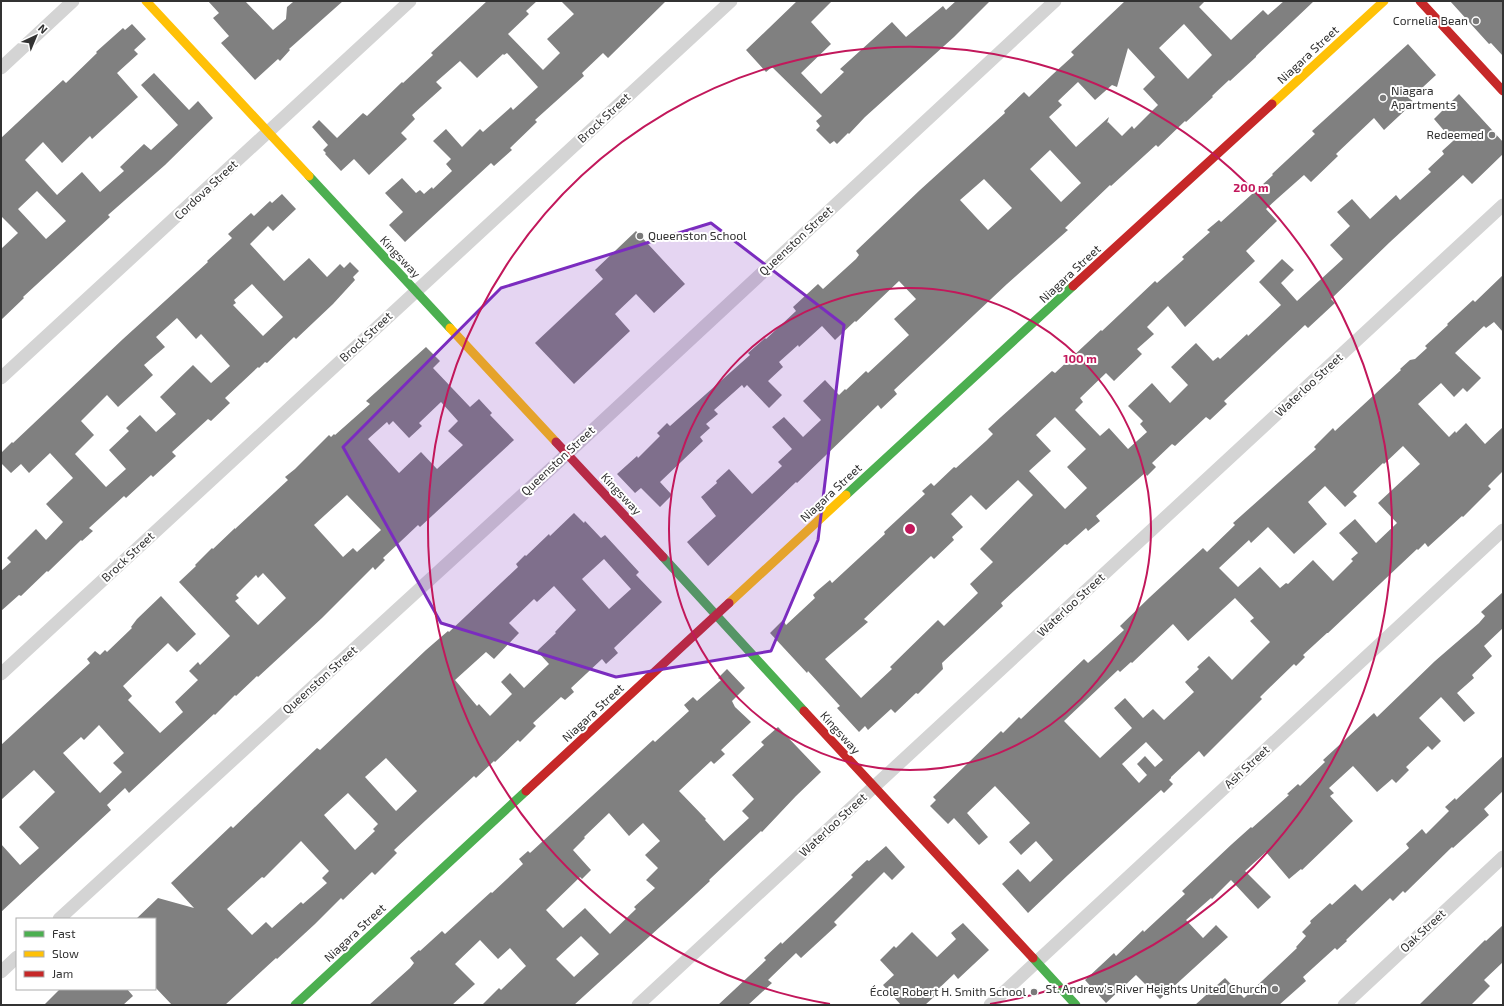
<svg xmlns="http://www.w3.org/2000/svg" width="1504" height="1006" viewBox="0 0 1504 1006" font-family="'Exo 2',sans-serif">
<style>
.building{fill:#808080;fill-rule:evenodd}
.lines{fill:none;stroke-linecap:round;stroke-linejoin:round}
.street{stroke:#d4d4d4;stroke-width:13}
.fast{stroke:#4caf50;stroke-width:9}
.slow{stroke:#ffc107;stroke-width:9}
.jam{stroke:#c62828;stroke-width:9}
.marked{fill:#7b2cbf;fill-opacity:0.2;stroke:#7b2cbf;stroke-width:3;stroke-linejoin:round}
.ring{fill:none;stroke:#c2185b;stroke-width:2}
.poi-dot{fill:#7a7a7a;stroke:#fff;stroke-width:1.5}
.labels{text-anchor:middle;stroke-width:4;stroke-linejoin:round;paint-order:stroke}
.poi-label{font-size:12px;fill:#323232;stroke:#fff;text-anchor:end}
.street-label{font-size:12px;fill:#323232;stroke:#fff}
.centre{fill:#c2185b;stroke:#fff;stroke-width:2}
.ring-label{font-size:12px;text-anchor:middle;font-weight:bold;fill:#c2185b;stroke:#fff;stroke-width:4;stroke-linejoin:round;paint-order:stroke}
</style>
<rect width="100%" height="100%" fill="#fff"/>
<g class="building">
<path d="M208,1H245L273,30L286,19L287,7L293,2L343,1L289,49L290,50L280,61L278,59L255,80L221,43L229,36L213,18L219,13Z"/>
<path d="M487,1H537L526,11L529,14L508,34L543,70L560,53L547,39L574,14L561,1H666L608,58L603,53L582,73L584,76L535,120L537,122L510,148L512,150L494,166L491,163L405,242L389,225L403,212L385,193L402,178L416,193L420,190L424,194L432,187L433,189L452,171L446,164L451,159L433,141L446,129L462,147L480,129L483,132L511,107L513,110L538,87L507,53L504,55L503,54L477,78L460,61L436,82L442,88L412,115L415,119L401,133L407,139L369,175L354,159L341,171L325,154L326,153L323,150L328,145L312,127L319,120L337,138L363,113L367,116L402,82L403,83L433,55L431,53Z"/>
<path d="M797,1H832L811,22L831,44L801,73L821,94L844,72L840,69L892,22L906,37L943,6L946,10L956,1H990L954,37L865,117L849,134L848,133L837,144L834,141L830,144L816,130L820,126L816,121L822,116L772,67L766,72L746,50Z"/>
<path d="M1125,1H1205L1199,7L1231,40L1263,10L1268,15L1284,1H1314L1256,56V57L1230,81L1229,80L1212,96L1213,97L1186,122L1185,121L1158,147L1156,145L1111,186L1110,185L1065,228L1068,230L1007,284L894,390L897,394L881,409L878,405L797,483L796,482L708,566L687,542L716,516L701,497L717,483L716,481L729,469L752,494L782,466L778,462L792,449L772,427L784,417L803,437L821,420L803,401L825,380L839,395L845,389L846,390L866,371L868,373L909,335L894,319L916,299L899,281L856,322L855,321L835,340L822,326L799,347L798,345L779,362L783,367L768,381L782,395L769,408L747,385L744,388L742,385L714,410L718,414L706,424L710,428L700,437L703,441L660,482L672,495L660,507L641,488L635,493L617,474L637,456L638,458L660,436L657,433L667,423L670,426L750,355L748,353L765,338L766,339L796,311L793,307L818,284L823,289L856,259L859,255L856,251L920,190L1005,113L1004,111L1024,92L1029,97L1052,75L1074,55L1071,52ZM1184,24L1212,55L1188,79L1159,48ZM1128,48L1155,77L1143,89L1158,105L1134,129L1132,126L1122,136L1108,122L1107,123L1109,117L1076,147L1049,117L1062,105L1058,101L1078,82L1095,100L1112,85L1117,87ZM1050,150L1081,183L1061,202L1030,169ZM984,179L1012,208L988,230L960,200Z"/>
<path d="M1450,1H1503V56L1491,43L1489,44Z"/>
<path d="M132,24L146,39L134,50L138,54L117,73L138,97L92,139L90,136L62,163L43,142L25,160L57,195L82,172L100,192L124,171L120,167L144,144L151,150L178,125L141,85L154,73L189,110L198,101L213,118L165,165L108,215L110,217L23,297L24,298L1,320V249L18,233L1,216V138L63,80L66,83L97,53L96,52L123,28L125,30ZM37,191L66,221L46,239L18,209Z"/>
<path d="M1408,44L1436,75L1410,99L1414,102L1384,130L1374,118L1336,154L1338,156L1311,182L1304,175L1278,198L1266,209L1277,221L1246,251L1255,261L1185,327L1168,306L1147,327L1154,334L1137,349L1142,354L1114,381L1106,373L1080,398L1083,402L1075,410L1100,436L1109,428L1128,449L1147,432L1140,424L1143,421L1128,406L1152,383L1170,403L1188,385L1171,367L1196,343L1213,361L1218,357L1220,359L1247,334L1248,336L1281,305L1259,282L1282,259L1294,270L1281,283L1297,301L1343,259L1330,245L1350,226L1337,212L1352,199L1370,219L1396,195L1400,200L1431,172L1428,169L1444,154L1442,151L1453,141L1434,119L1459,94L1503,142V154L1472,184L1463,175L1390,242L1331,299L1335,303L1308,328L1305,325L1224,401L1227,404L1210,420L1206,417L1175,446L1172,444L1152,463L1156,467L1147,476L1145,473L1096,516L1100,521L1088,531L1086,528L1067,545L1065,544L1001,603L1003,606L942,663L943,669L918,694L916,693L895,713L891,709L868,730L865,726L859,732L837,708L840,706L808,671L807,673L770,633L783,620L786,625L815,598L813,595L817,591L830,580L832,583L885,534L884,532L925,494L922,491L931,483L934,486L954,467L956,468L986,441L993,434L988,429L1001,417L1052,371L1055,373L1101,330L1102,331L1155,281L1157,283L1184,259L1182,257L1210,232L1207,230L1219,220L1221,222L1273,175L1272,174L1315,134L1312,131ZM1055,417L1086,449L1067,467L1087,488L1065,509L1029,471L1051,451L1036,435ZM1018,480L1033,495L980,549L993,562L970,584L978,593L944,626L938,620L890,667L892,669L861,698L825,659L868,622L864,619L931,556L934,559L954,540L952,537L963,527L951,514L971,495L986,510Z"/>
<path d="M282,194L296,209L273,231L268,226L250,244L284,281L309,258L327,277L340,264L344,268L350,262L359,271L353,277L355,280L333,304L296,339L294,337L267,363L265,362L259,368L258,367L225,398L230,403L211,421L208,419L172,452L176,456L153,477L151,475L126,498L124,496L89,528L93,531L82,541L81,540L48,572L47,571L21,596L19,595L1,611V571L11,562L7,558L36,529L46,540L63,522L46,504L73,478L50,453L29,473L21,464L11,473L1,463V453L12,442L13,443L123,339L208,262L207,261L232,238L228,234L251,213L254,216L270,201L272,203ZM252,284L283,317L263,336L233,305L236,303L234,300ZM177,318L196,339L201,334L230,366L211,383L193,365L160,397L176,414L156,432L140,415L126,428L129,431L109,450L126,469L106,487L75,454L94,435L81,421L107,395L118,407L153,375L144,365L165,347L156,337Z"/>
<path d="M636,231L685,284L654,313L636,294L615,314L630,331L574,384L535,343L603,279L595,270Z"/>
<path d="M1503,275V332L1494,322L1486,328L1484,326L1455,353L1481,378L1467,392L1463,388L1454,397L1441,383L1418,404L1449,437L1455,431L1456,433L1466,423L1485,444L1503,427V471L1488,486L1491,489L1463,517L1462,516L1428,547L1425,543L1418,550L1417,549L1328,633H1327L1303,655L1305,657L1296,666L1294,664L1260,697L1262,699L1204,757L1199,751L1171,777V778L1169,780L1173,784L1164,793L1161,790L1068,875L1028,913L1002,884L1018,869L1030,882L1053,860L1036,841L1021,855L1009,842L1030,823L995,786L967,813L988,837L979,845L954,818L948,824L930,806L936,800L933,797L1001,731L1003,733L1019,717L1021,719L1084,659L1088,663L1097,655L1124,630L1120,626L1150,597L1203,548L1207,552L1235,525L1233,523L1316,449L1314,447L1333,428L1335,431L1401,370L1400,369L1410,360L1415,359L1427,348L1425,346L1448,325L1447,324L1473,300L1475,302ZM1403,446L1420,464L1378,503L1397,523L1376,543L1355,519L1339,533L1358,553L1351,559L1353,561L1333,581L1313,560L1288,584L1286,583L1280,588L1260,567L1238,587L1219,568L1249,540L1251,543L1268,527L1294,554L1327,524L1308,502L1325,486L1345,507L1357,496L1353,492L1383,463L1384,464ZM1235,598L1254,618L1250,621L1270,642L1232,680L1209,656L1197,667L1199,669L1185,682L1194,692L1164,720L1153,709L1143,718L1125,698L1114,708L1132,728L1100,758L1064,721L1118,670L1120,672L1131,662L1132,663L1173,624L1188,641ZM1146,742L1163,760L1155,767L1145,756L1137,764L1147,775L1139,783L1122,764Z"/>
<path d="M426,347L440,361L433,368L470,407L479,399L492,413L490,415L514,440L420,527L418,525L400,542L383,558L385,560L375,570L373,567L322,618L258,677L257,676L236,696L235,695L215,715L214,714L129,793L125,788L107,805L111,810L1,912V844L20,865L39,848L19,827L55,792L34,770L1,800V745L90,663L87,659L95,651L100,655L105,650L107,652L132,628L131,627L137,619L161,596L196,634L177,652L168,643L123,686L132,696L128,700L160,733L183,712L175,702L198,680L189,671L198,662L200,665L230,636L179,582L196,566L195,565L212,548L213,549L235,528V529L288,480L285,477L295,469L329,435L331,437L334,434L335,435L370,404L366,401ZM441,402L458,421L448,431L463,445L437,469L421,452L399,473L368,439L387,422L389,425L393,421L409,438L422,426L419,423ZM347,495L381,530L357,552L353,548L343,557L314,525ZM263,573L286,598L258,625L235,601L239,598L236,595L256,575L258,578ZM99,725L124,753L113,763L122,772L100,793L63,753L81,737L84,740Z"/>
<path d="M574,513L584,523L585,521L601,538L605,535L639,572L636,575L662,602L614,648L618,653L606,664L602,659L571,688L574,692L565,700L561,697L533,723L536,726L520,742L518,740L495,762L494,761L476,778L474,776L426,820L394,850L397,853L375,875L372,872L343,900L341,898L315,924L277,959L276,958L225,1005H172L155,987V919H136L158,898L194,908L171,883L231,826L233,828L317,748L320,750L426,650L448,631L449,632L518,567L516,564L525,555L526,556L549,534L550,536ZM604,559L631,589L609,609L582,579ZM554,586L576,610L555,632L556,633L537,651L549,664L524,688L510,673L501,682L512,694L490,716L479,704L477,706L455,680L486,652L494,659L519,633L509,623L534,599L537,602ZM386,758L417,791L396,811L365,777ZM348,793L378,824L373,829L375,831L355,850L324,815ZM301,841L329,871L322,878L327,883L303,904L301,902L272,928L266,922L252,935L227,909L262,877L264,878Z"/>
<path d="M1503,592V628L1484,646L1492,656L1472,675L1474,678L1457,693L1475,713L1464,722L1441,697L1419,718L1441,741L1432,750L1428,746L1406,767L1409,770L1396,783L1392,779L1377,792L1353,766L1329,788L1334,793L1330,796L1353,821L1302,870L1301,869L1289,879L1266,852L1245,871L1271,897L1258,909L1231,880L1212,899L1211,898L1186,920L1203,938L1216,925L1228,937L1160,999L1136,975L1106,1003L1085,980L1114,953L1116,956L1143,930L1144,932L1185,894L1182,891L1232,844L1251,827L1252,828L1289,795L1287,794L1298,784L1300,786L1325,762L1323,760L1374,713L1377,717L1435,661L1479,623L1485,616L1481,612Z"/>
<path d="M727,669L745,688L732,701L735,707L751,722L721,750L725,754L714,764L711,761L679,791L706,819L705,820L724,841L749,818L742,811L754,799L732,775L764,745L761,742L778,727L821,772L796,796L762,832L761,831L709,880L710,881L683,906L574,1005H482L499,988L501,990L526,966L510,948L498,959L480,940L455,964L475,984L452,1005H369L410,968L414,963L410,958L419,950L420,951L442,931L445,934L491,892L492,893L523,864L519,859L528,851L530,853L653,740L655,742L689,711L684,705L693,697L697,701L721,680L718,678ZM609,813L629,836L643,823L660,841L645,855L658,868L646,880L655,888L634,907L636,909L610,934L585,908L563,928L546,910L580,877L582,879L591,870L573,850L585,838L584,837ZM581,936L599,954L574,977L556,959Z"/>
<path d="M1503,756V791L1484,809L1489,815L1453,848L1452,847L1405,893L1403,891L1393,901L1390,898L1346,940L1347,941L1337,950L1335,948L1303,977L1306,981L1279,1005H1195L1225,978L1244,998L1297,948L1296,947L1306,936L1302,932L1311,923L1310,921L1330,903L1332,905L1355,884L1362,891L1409,848L1406,844L1422,829L1426,834L1449,811L1445,807L1455,798L1456,800Z"/>
<path d="M886,846L905,867L892,880L884,872L834,922L837,925L801,958L796,953L768,980L772,983L748,1005H718L766,960L764,958L781,942L782,944L832,897L853,877L851,875L867,860L869,861Z"/>
<path d="M963,923L989,950L958,979L954,974L935,992L937,994L925,1005H901L883,985L894,975L880,960L894,946L896,948L912,932L937,957L956,939L951,933Z"/>
<path d="M1503,925V962L1484,980L1490,986L1471,1005H1419L1485,940L1486,941Z"/>
<path d="M60,989H127L133,996L123,1005H44Z"/>
</g>
<g class="lines">
<g class="street">
<path d="M1,68L73,1"/>
<path d="M1,378L410,1"/>
<path d="M1,674L731,1"/>
<path d="M59,919L567,454L1055,1"/>
<path d="M1,972L17,957"/>
<path d="M638,1005L1503,205"/>
<path d="M990,1005L1503,530"/>
<path d="M1344,1005L1503,857"/>
</g>
<g class="fast">
<path d="M309,176L450,328"/>
<path d="M846,495L1073,286"/>
<path d="M663,557L804,711"/>
<path d="M1033,958L1076,1005"/>
<path d="M295,1005L526,791"/>
</g>
<g class="slow">
<path d="M146,1L309,176"/>
<path d="M1272,104L1384,1"/>
<path d="M450,328L556,442"/>
<path d="M729,603L846,495"/>
</g>
<g class="jam">
<path d="M1420,1L1503,91"/>
<path d="M1073,286L1272,104"/>
<path d="M556,442L663,557"/>
<path d="M804,711L1033,958"/>
<path d="M526,791L729,603"/>
</g>
</g>
<path class="marked" d="M711,223L844,325L818,540L771,651L616,677L441,623L343,447L501,288Z"/>
<g class="ring">
<circle cx="910" cy="529" r="241"/>
<path d="M830 1004A482 482 0 1 1 990 1004"/>
</g>
<g class="poi-dot">
<circle cx="1476" cy="21" r="4"/>
<circle cx="1383" cy="98" r="4"/>
<circle cx="1492" cy="135" r="4"/>
<circle cx="640" cy="236" r="4"/>
<circle cx="1275" cy="989" r="4"/>
<circle cx="1034" cy="992" r="4"/>
</g>
<g class="labels">
<g class="poi-label">
<text x="1468" y="25">Cornelia Bean</text>
<text x="1391" y="95" text-anchor="start">Niagara<tspan x="1391" dy="14">Apartments</tspan></text>
<text x="1484" y="139">Redeemed</text>
<text x="648" y="240" text-anchor="start">Queenston School</text>
<text x="1267" y="993">St. Andrew's River Heights United Church</text>
<text x="1026" y="996">École Robert H. Smith School</text>
</g>
<g class="street-label">
<text transform="translate(1308 55) rotate(-43)" y="4">Niagara Street</text>
<text transform="translate(604 118) rotate(-43)" y="4">Brock Street</text>
<text transform="translate(206 190) rotate(-43)" y="4">Cordova Street</text>
<text transform="translate(796 241) rotate(-43)" y="4">Queenston Street</text>
<text transform="translate(400 257) rotate(47)" y="4">Kingsway</text>
<text transform="translate(1070 274) rotate(-43)" y="4">Niagara Street</text>
<text transform="translate(366 337) rotate(-43)" y="4">Brock Street</text>
<text transform="translate(1309 385) rotate(-43)" y="4">Waterloo Street</text>
<text transform="translate(558 461) rotate(-43)" y="4">Queenston Street</text>
<text transform="translate(831 493) rotate(-43)" y="4">Niagara Street</text>
<text transform="translate(621 494) rotate(47)" y="4">Kingsway</text>
<text transform="translate(128 557) rotate(-43)" y="4">Brock Street</text>
<text transform="translate(1071 605) rotate(-43)" y="4">Waterloo Street</text>
<text transform="translate(320 680) rotate(-42)" y="4">Queenston Street</text>
<text transform="translate(593 713) rotate(-43)" y="4">Niagara Street</text>
<text transform="translate(840 733) rotate(48)" y="4">Kingsway</text>
<text transform="translate(1247 767) rotate(-43)" y="4">Ash Street</text>
<text transform="translate(833 825) rotate(-43)" y="4">Waterloo Street</text>
<text transform="translate(1423 931) rotate(-43)" y="4">Oak Street</text>
<text transform="translate(355 933) rotate(-43)" y="4">Niagara Street</text>
</g>
</g>
<circle cx="910" cy="529" r="6" class="centre"/>
<g class="ring-label">
<text x="1251" y="192">200 m</text>
<text x="1080" y="363">100 m</text>
</g>
<rect width="1504" height="1006" fill="none" stroke="#323232" stroke-width="4"/>
<rect x="16" y="918" width="140" height="72" fill="#ffffff" stroke="#adadad"/>
<rect x="24" y="931" width="20" height="6" fill="#4caf50" stroke="#adadad"/>
<text x="52" y="938" font-size="12" fill="#323232">Fast</text>
<rect x="24" y="951" width="20" height="6" fill="#ffc107" stroke="#adadad"/>
<text x="52" y="958" font-size="12" fill="#323232">Slow</text>
<rect x="24" y="971" width="20" height="6" fill="#c62828" stroke="#adadad"/>
<text x="52" y="978" font-size="12" fill="#323232">Jam</text>
<g transform="translate(36 36) rotate(44)" stroke="#ffffff" stroke-width="3" paint-order="stroke">
<path d="M0-3L7 15L0 10L-7 15Z" fill="#323232"/>
<text y="-6" font-size="11" font-weight="bold" text-anchor="middle" fill="#323232">N</text>
</g>
</svg>
